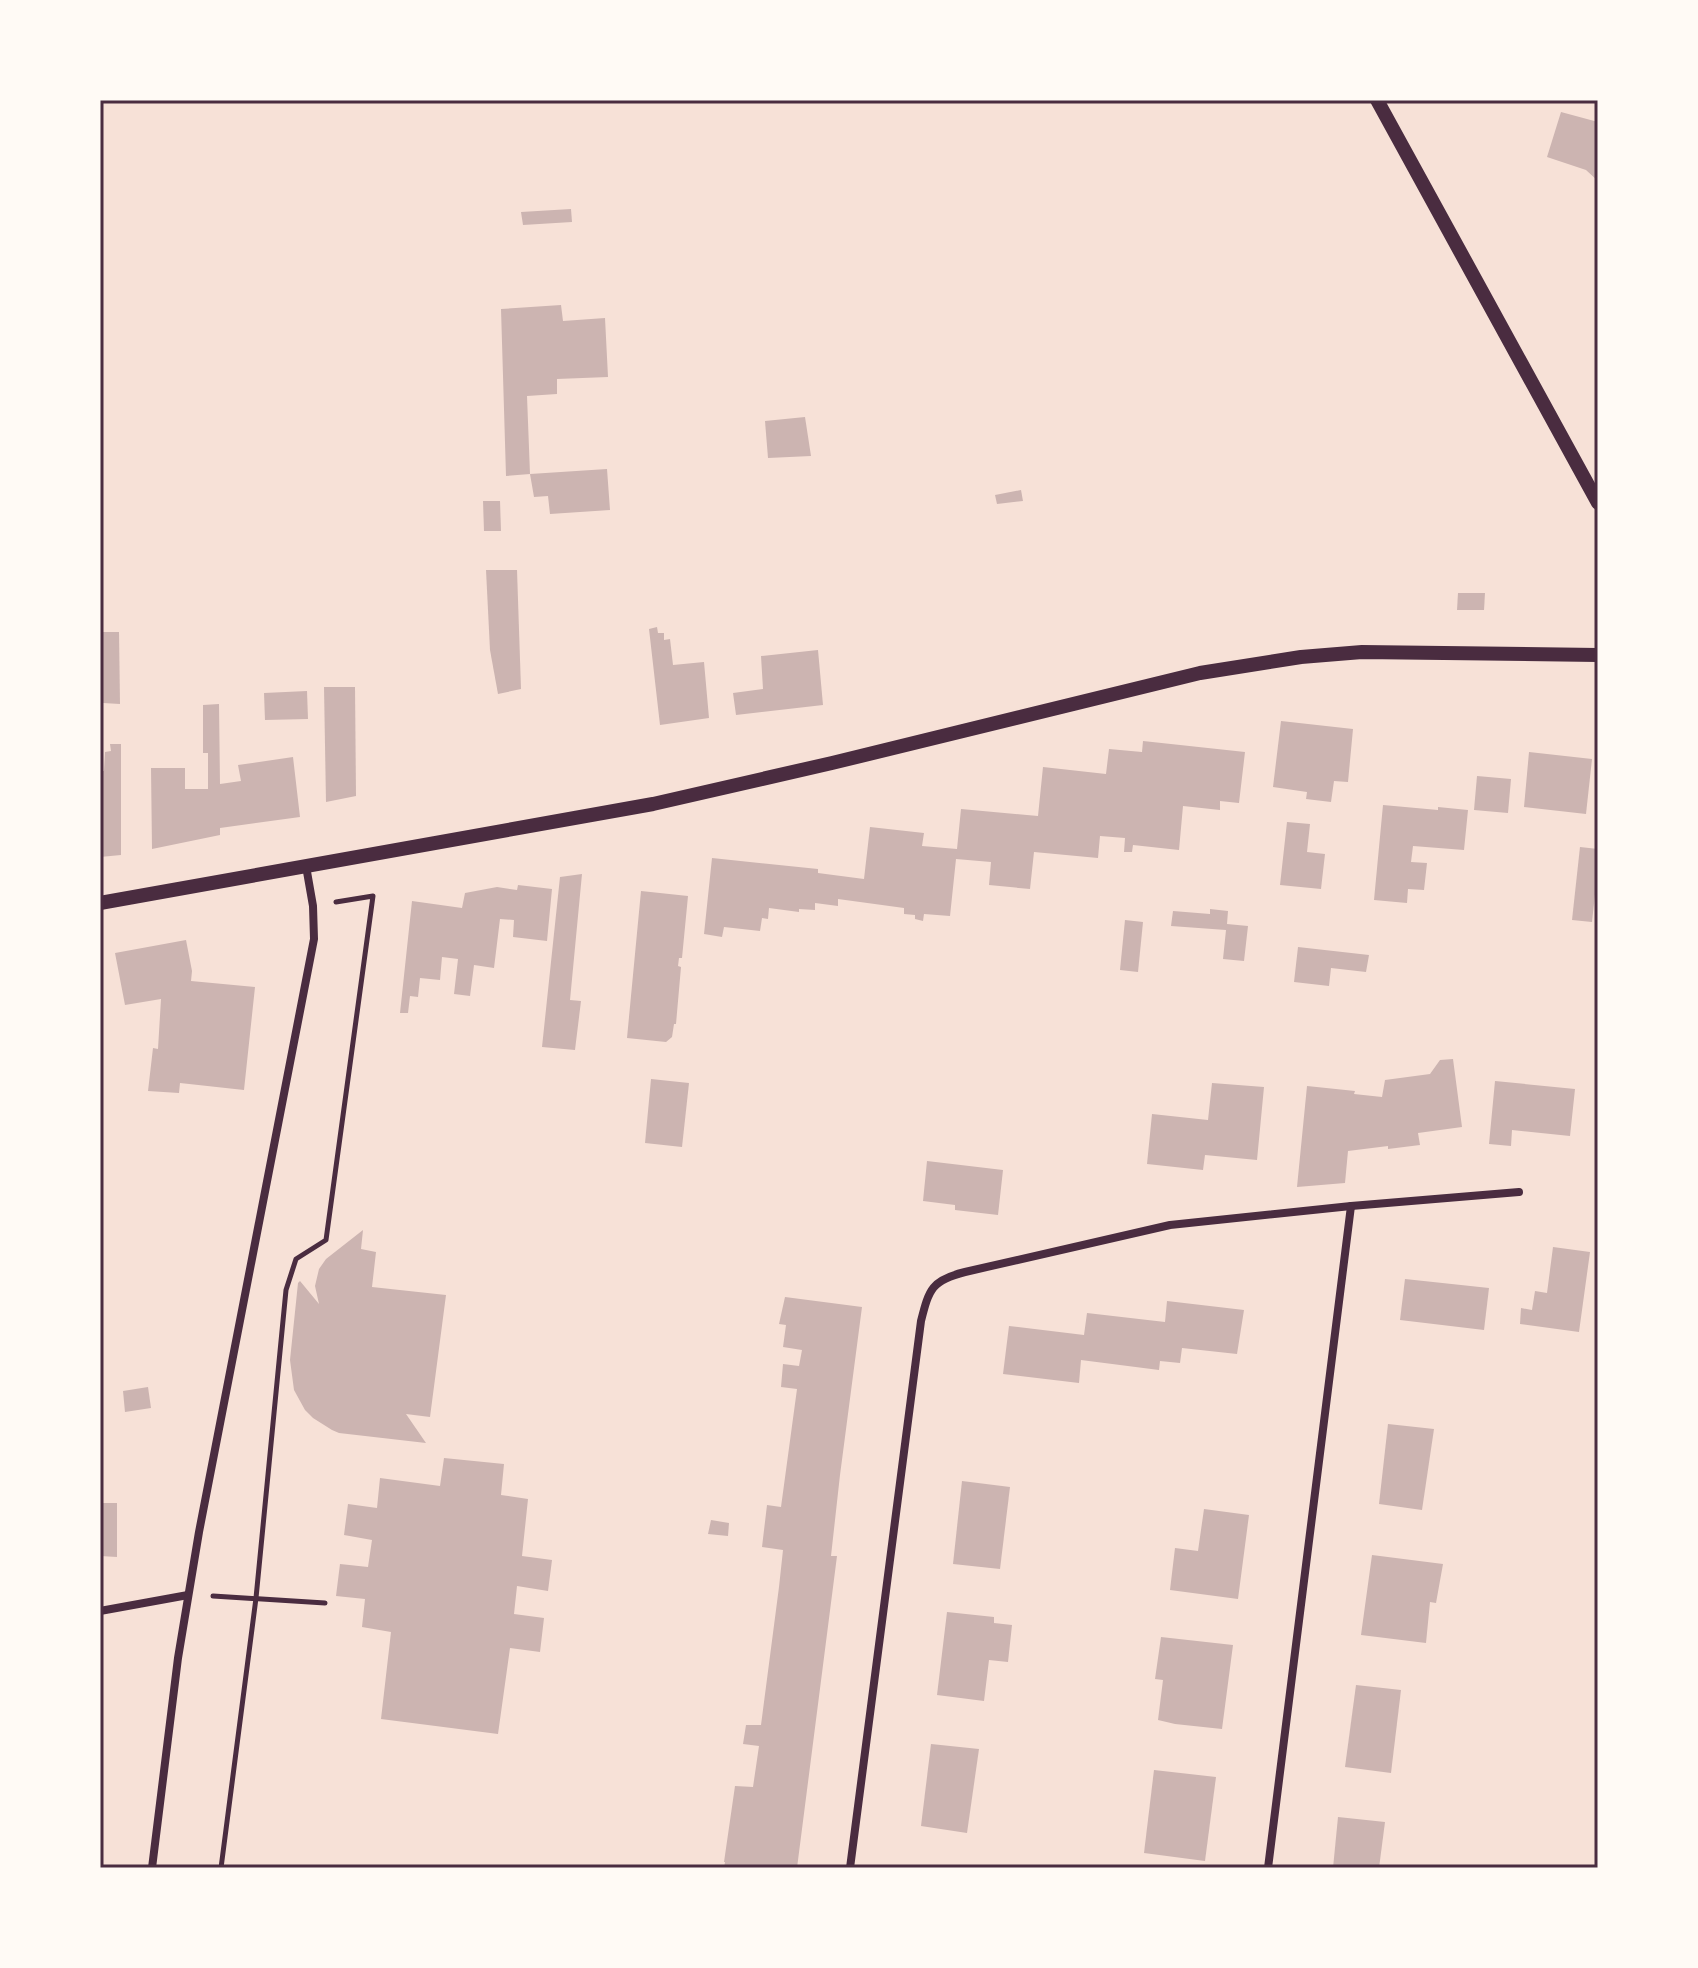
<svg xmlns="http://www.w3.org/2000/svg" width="1698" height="1968" viewBox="0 0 1698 1968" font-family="'DM Sans',sans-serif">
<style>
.building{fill:#ccb4b1}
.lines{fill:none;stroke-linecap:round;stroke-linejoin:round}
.path{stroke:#4a2c40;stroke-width:5}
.minor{stroke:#4a2c40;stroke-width:8}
.tertiary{stroke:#4a2c40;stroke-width:14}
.neatline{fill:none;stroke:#4a2c40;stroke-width:3}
</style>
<rect width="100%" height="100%" fill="#f7e1d7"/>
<g class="building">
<path d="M1561,112L1598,122V181L1586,170L1547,157Z"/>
<path d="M571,209L572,222L523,225L521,212Z"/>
<path d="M561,305L563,321L605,318L608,377L557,379V394L527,396L530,474L506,476L501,309Z"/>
<path d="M805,417L811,456L768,458L765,421Z"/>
<path d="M607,469L610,510L550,514L548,496L534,497L530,474Z"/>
<path d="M1021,490L1023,501L997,504L995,495Z"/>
<path d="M483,501H500L501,531H484Z"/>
<path d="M486,570H517L521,689L498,694L490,650Z"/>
<path d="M1458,593H1485L1484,610H1457Z"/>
<path d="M657,627L658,633H664V640L670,639L673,665L704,662L709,718L660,725L649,629Z"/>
<path d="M103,632H119L120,704L103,703Z"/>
<path d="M818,650L823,705L736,715L733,693L763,689L761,656Z"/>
<path d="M324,687H355L356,796L326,802Z"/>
<path d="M307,691L308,719L265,720L264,693Z"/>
<path d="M219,704L220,784L241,781L238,765L293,757L300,817L220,828V835L152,849L151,768H185V789H208V753H203V705Z"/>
<path d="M1281,721L1353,729L1348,782L1334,781L1331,802L1306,799L1307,792L1273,787Z"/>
<path d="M1143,741L1245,752L1239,803L1220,801V810L1183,806L1179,850L1133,845L1132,852H1124L1125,838L1100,836L1098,858L1034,852L1030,889L989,885L991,862L956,859L950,916L924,914L923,921L915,919V915L904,914V908L838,899V906L815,903V910L799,909V912L769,908L768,919L762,918L760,931L724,927L722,937L704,934L712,858L818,869V873L864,879L870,827L924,833L922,846L957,849L961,809L1038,816L1043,767L1106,774L1109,749L1142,752Z"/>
<path d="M110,744H121V855L100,857V771H104L105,752L111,751Z"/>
<path d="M1529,752L1592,759L1586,814L1524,807Z"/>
<path d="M1477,776L1511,779L1508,813L1474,810Z"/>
<path d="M1383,805L1438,810V807L1468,810L1464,850L1413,846L1411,862L1427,863L1424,890L1408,889L1407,903L1374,900Z"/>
<path d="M1287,822L1310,824L1307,852L1325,854L1321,889L1280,885Z"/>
<path d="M1580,847L1598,849V867L1592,922L1572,920Z"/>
<path d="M582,874L570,1000L581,1001L575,1050L542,1047L560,877Z"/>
<path d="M518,885L552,889L547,941L513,937L514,920L500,919L494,968L474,965L470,996L454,994L458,959L442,957L440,980L420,978L418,997L410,996L408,1013H400L412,901L462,908L465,893L497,887L517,890Z"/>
<path d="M641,891L688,896L682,958H679L678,966L681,967L676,1024H674L672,1037L666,1042L627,1038Z"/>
<path d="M1210,909L1228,911L1227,924L1248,926L1244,961L1223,959L1226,930L1171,926L1173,911L1210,914Z"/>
<path d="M1125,920L1143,922L1138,972L1120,970Z"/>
<path d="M186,940L192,971L191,981L255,987L244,1090L180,1083L179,1093L148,1091L153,1048L158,1049L161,999L125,1005L115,953Z"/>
<path d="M1298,947L1369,955L1366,972L1331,968L1329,986L1294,982Z"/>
<path d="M1453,1059L1462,1127L1418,1133L1420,1145L1388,1149V1146L1348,1151L1345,1183L1297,1187L1307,1086L1355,1091L1354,1094L1382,1097L1385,1080L1430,1074L1440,1060Z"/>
<path d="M651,1079L689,1083L682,1147L645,1143Z"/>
<path d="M1495,1081L1575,1089L1570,1136L1512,1130L1511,1146L1489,1144Z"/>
<path d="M1212,1083L1264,1087L1257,1160L1205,1155L1203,1170L1147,1164L1152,1114L1208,1120Z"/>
<path d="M927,1161L1003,1170L998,1215L955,1210V1205L923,1201Z"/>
<path d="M363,1230L361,1249L376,1252L372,1287L446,1295L430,1417L406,1414L426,1443L339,1433L332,1430L313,1418L305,1410L294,1390L290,1360L298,1283L300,1281L319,1304L315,1286L319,1269L326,1259Z"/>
<path d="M1553,1247L1590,1252L1579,1332L1520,1324L1521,1308L1532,1310L1535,1291L1547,1293Z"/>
<path d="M1405,1279L1489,1288L1484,1330L1400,1320Z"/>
<path d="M785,1297L862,1307L840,1475L831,1556H837L797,1868H724L725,1862H724L735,1786L753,1787L759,1746L743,1744L746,1725H761L779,1587L783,1550L762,1547L767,1505L781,1507L797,1389L781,1387L783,1364L799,1366L802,1350L783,1347L786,1325L779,1324Z"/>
<path d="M1167,1301L1244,1310L1237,1354L1182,1348L1180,1363L1160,1361L1159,1370L1081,1360L1079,1383L1003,1374L1009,1326L1084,1335L1087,1313L1165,1322Z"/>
<path d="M148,1387L151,1408L125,1412L123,1391Z"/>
<path d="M1388,1424L1434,1429L1422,1510L1379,1504Z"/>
<path d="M444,1458L504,1464L501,1495L528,1499L522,1556L552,1560L548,1591L517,1586L514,1614L544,1618L540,1652L510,1648L498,1734L381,1719L391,1632L362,1627L365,1599L336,1596L340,1564L368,1567L372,1540L344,1535L348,1504L377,1508L380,1478L440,1486Z"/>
<path d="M962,1481L1010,1487L1000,1569L953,1564Z"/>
<path d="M100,1503H117V1557L100,1556Z"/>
<path d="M1204,1509L1249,1515L1238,1599L1170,1590L1175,1548L1198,1551Z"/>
<path d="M711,1520L729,1523L728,1536L708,1534Z"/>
<path d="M1372,1555L1443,1564L1436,1603L1430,1602L1426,1643L1361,1635Z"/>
<path d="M947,1612L994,1617V1623L1012,1625L1008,1662L989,1660L984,1701L937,1695Z"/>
<path d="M1161,1637L1233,1645L1222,1729L1175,1724L1158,1720L1163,1680L1155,1679Z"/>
<path d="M1356,1685L1401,1690L1391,1773L1345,1767Z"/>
<path d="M931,1744L979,1749L967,1833L921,1826Z"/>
<path d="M1154,1770L1216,1777L1205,1861L1144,1853Z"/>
<path d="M1338,1817L1385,1822L1379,1868H1333Z"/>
</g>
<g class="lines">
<g class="path">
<path d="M213,1596L325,1603"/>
<path d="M221,1868L256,1598L286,1290L296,1259L326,1240L373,896L336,902"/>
</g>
<g class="minor">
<path d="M100,1611L188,1595"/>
<path d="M152,1868L178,1658L199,1532L314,939L313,906L306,866"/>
<path d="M850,1868L921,1321C929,1289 932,1280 965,1272L1170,1225L1351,1206L1519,1192"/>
<path d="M1268,1868L1351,1206"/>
</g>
<g class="tertiary">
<path d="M1377,100L1598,503"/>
<path d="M100,903L653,804L832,763L1200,673L1301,657L1362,652L1598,655"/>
</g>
</g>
<rect width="1698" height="1968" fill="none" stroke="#fffaf5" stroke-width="204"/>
<rect x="102" y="102" width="1494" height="1764" class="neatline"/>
</svg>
